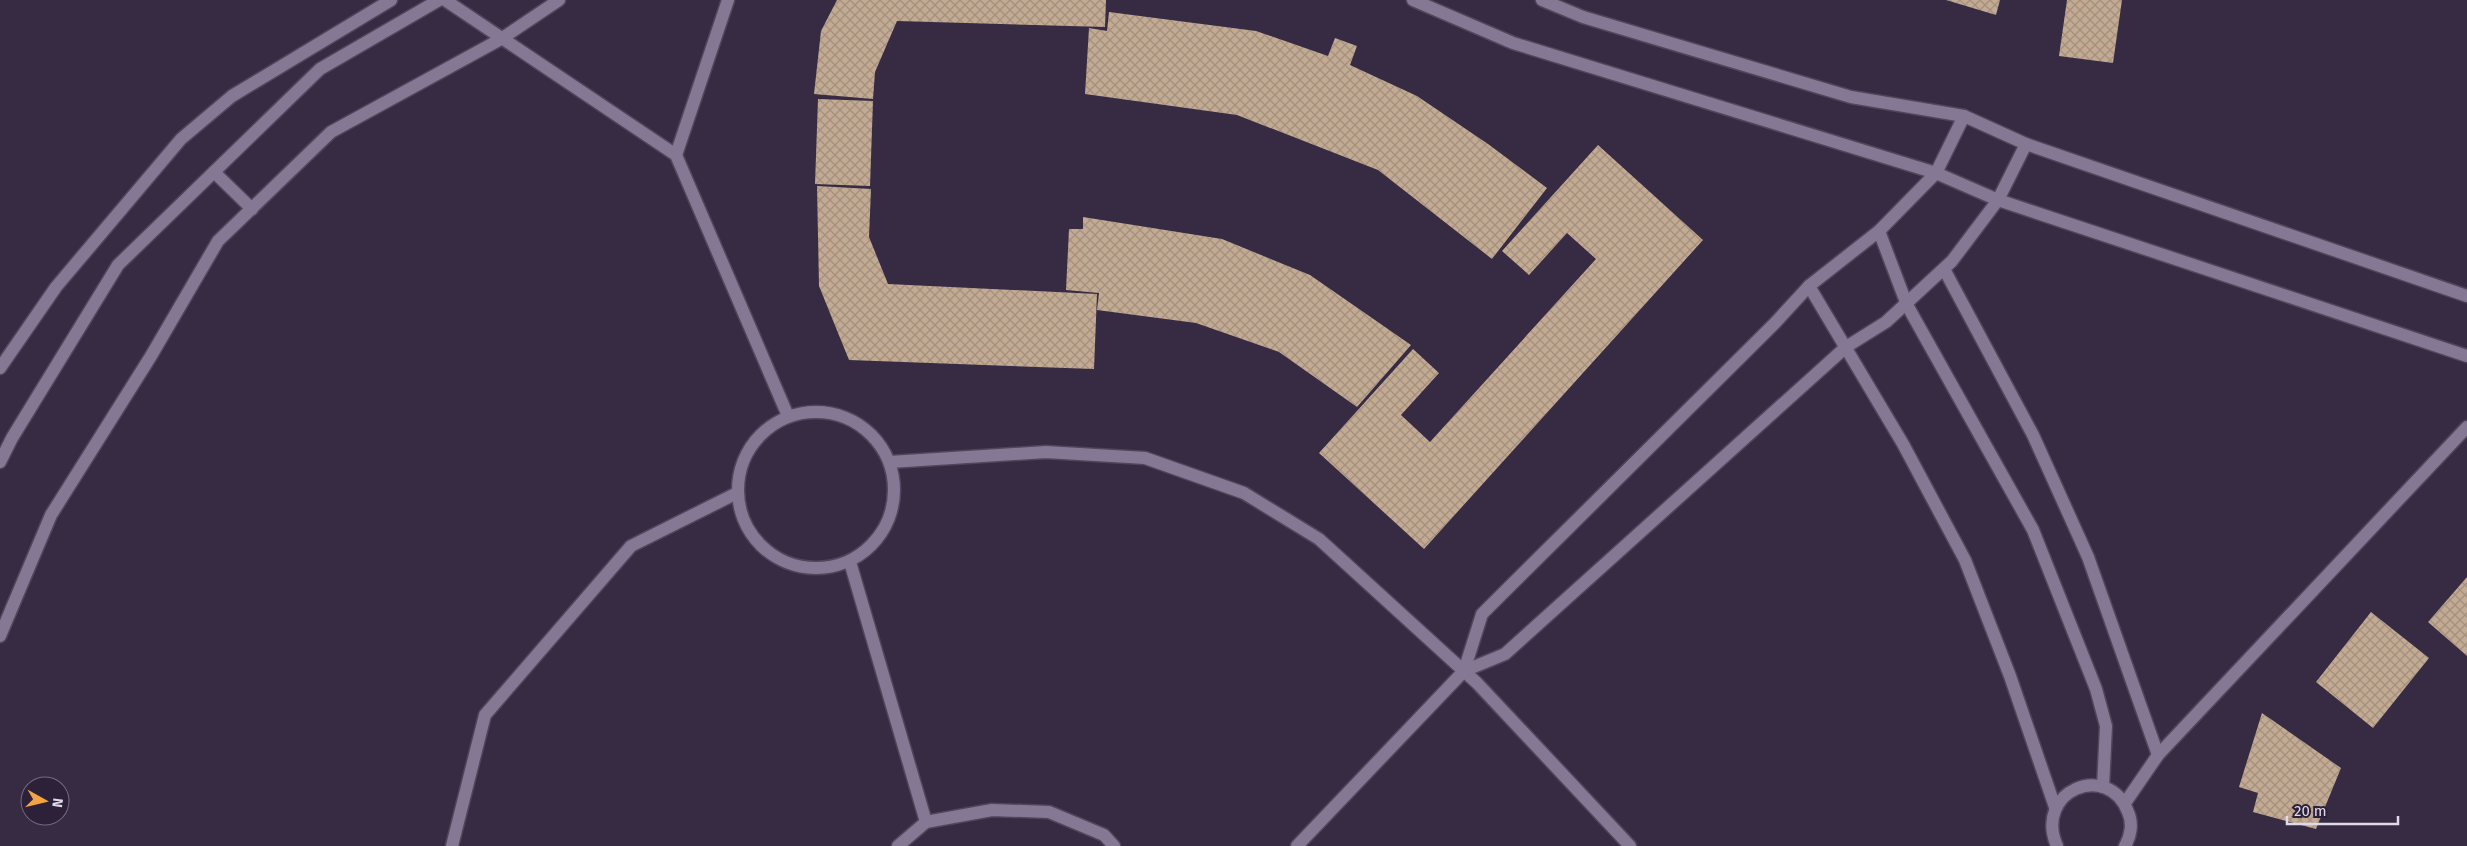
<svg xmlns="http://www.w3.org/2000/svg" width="2467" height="846" viewBox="0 0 2467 846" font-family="'Fira Sans',sans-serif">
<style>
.building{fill:url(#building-cross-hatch)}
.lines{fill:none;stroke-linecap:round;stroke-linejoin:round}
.service-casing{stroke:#50465b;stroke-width:15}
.minor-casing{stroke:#50465b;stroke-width:15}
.service{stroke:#857894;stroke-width:12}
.minor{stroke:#857894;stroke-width:12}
</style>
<defs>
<pattern id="building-cross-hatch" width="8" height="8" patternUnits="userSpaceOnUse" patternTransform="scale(1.25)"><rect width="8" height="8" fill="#c3aa92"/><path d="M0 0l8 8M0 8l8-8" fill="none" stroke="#a3907f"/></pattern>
</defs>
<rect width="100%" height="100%" fill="#362b43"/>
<g class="building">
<path d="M837,0H1106L1105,27L897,21L875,72L873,99L814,94L821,31Z"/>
<path d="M1946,0H2000L1996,15Z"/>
<path d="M2067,0H2122L2113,63L2059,56Z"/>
<path d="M1109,12L1256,31L1328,56L1335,38L1357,46L1350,65L1417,96L1488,144L1547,188L1492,259L1378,170L1237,115L1085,94L1089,28L1107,31Z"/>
<path d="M818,99L873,101L870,186L815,184Z"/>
<path d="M1598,145L1703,240L1424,549L1319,453L1413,349L1439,373L1401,415L1430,442L1596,259L1567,233L1529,275L1502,251Z"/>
<path d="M817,186L871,189L869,237L888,284L1097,294L1094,369L849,360L819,286Z"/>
<path d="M1083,217L1222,239L1310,275L1411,345L1357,407L1279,352L1196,323L1097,310L1099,293L1066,290L1069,229H1083Z"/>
<path d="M2467,577V656L2428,622Z"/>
<path d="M2371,612L2429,658L2373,728L2316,682Z"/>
<path d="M2262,713L2341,768L2316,829L2253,812L2258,793L2239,787Z"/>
</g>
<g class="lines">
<defs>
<g id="service">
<path d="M445,0L676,155L788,416"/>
<path d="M676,155L728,0"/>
<path d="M0,368L56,287L181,139L232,96L391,0"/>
<circle cx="816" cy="490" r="78"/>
<path d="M890,462L1046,452L1145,458L1244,493L1319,539L1477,683L1630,846"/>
<path d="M850,562L926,822"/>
<path d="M1464,671L1482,614L1775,323L1809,286"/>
<path d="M452,846L485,715L631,546L737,493"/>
<path d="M898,846L926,822L992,810L1049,812L1104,835L1114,846"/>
<path d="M1297,846L1464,671L1505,654L1846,347"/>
</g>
<g id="minor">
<path d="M1413,0L1513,43L1936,173L1998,200L2467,356"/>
<path d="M1542,0L1583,17L1851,97L1964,116L2026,144L2467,296"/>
<path d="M1964,116L1936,173L1879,231L1809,286L1903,444L1965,560L2010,676L2055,807"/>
<path d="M214,172L252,209"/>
<path d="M1879,231L1907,305L2033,530L2096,689L2106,726L2103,787"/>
<path d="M1944,269L2033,435L2088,557L2158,755"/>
<path d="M1846,347L1886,322L1952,261L1998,200L2026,144"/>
<path d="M0,462L12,438L118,265L320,69L439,0"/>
<path d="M0,636L51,515L151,356L218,241L331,132L501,39L559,0"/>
<path d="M2125,803L2158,755L2467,427"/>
<path d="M2057,846C2033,791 2108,760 2128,812C2133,823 2131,836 2125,846"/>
</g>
</defs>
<use href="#service" class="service-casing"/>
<use href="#minor" class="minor-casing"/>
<use href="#service" class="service"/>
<use href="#minor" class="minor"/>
</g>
<g transform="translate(45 801) rotate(98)"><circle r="24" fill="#2c2138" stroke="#746b7f"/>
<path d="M0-4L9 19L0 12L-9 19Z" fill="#f4a344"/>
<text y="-8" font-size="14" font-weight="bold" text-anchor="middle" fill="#e0d9e9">N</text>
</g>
<path d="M2287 816v8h111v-8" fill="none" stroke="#e0d9e9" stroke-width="2.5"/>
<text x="2294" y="816" font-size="15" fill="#e0d9e9" stroke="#2c2138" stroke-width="4" paint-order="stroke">20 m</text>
</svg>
